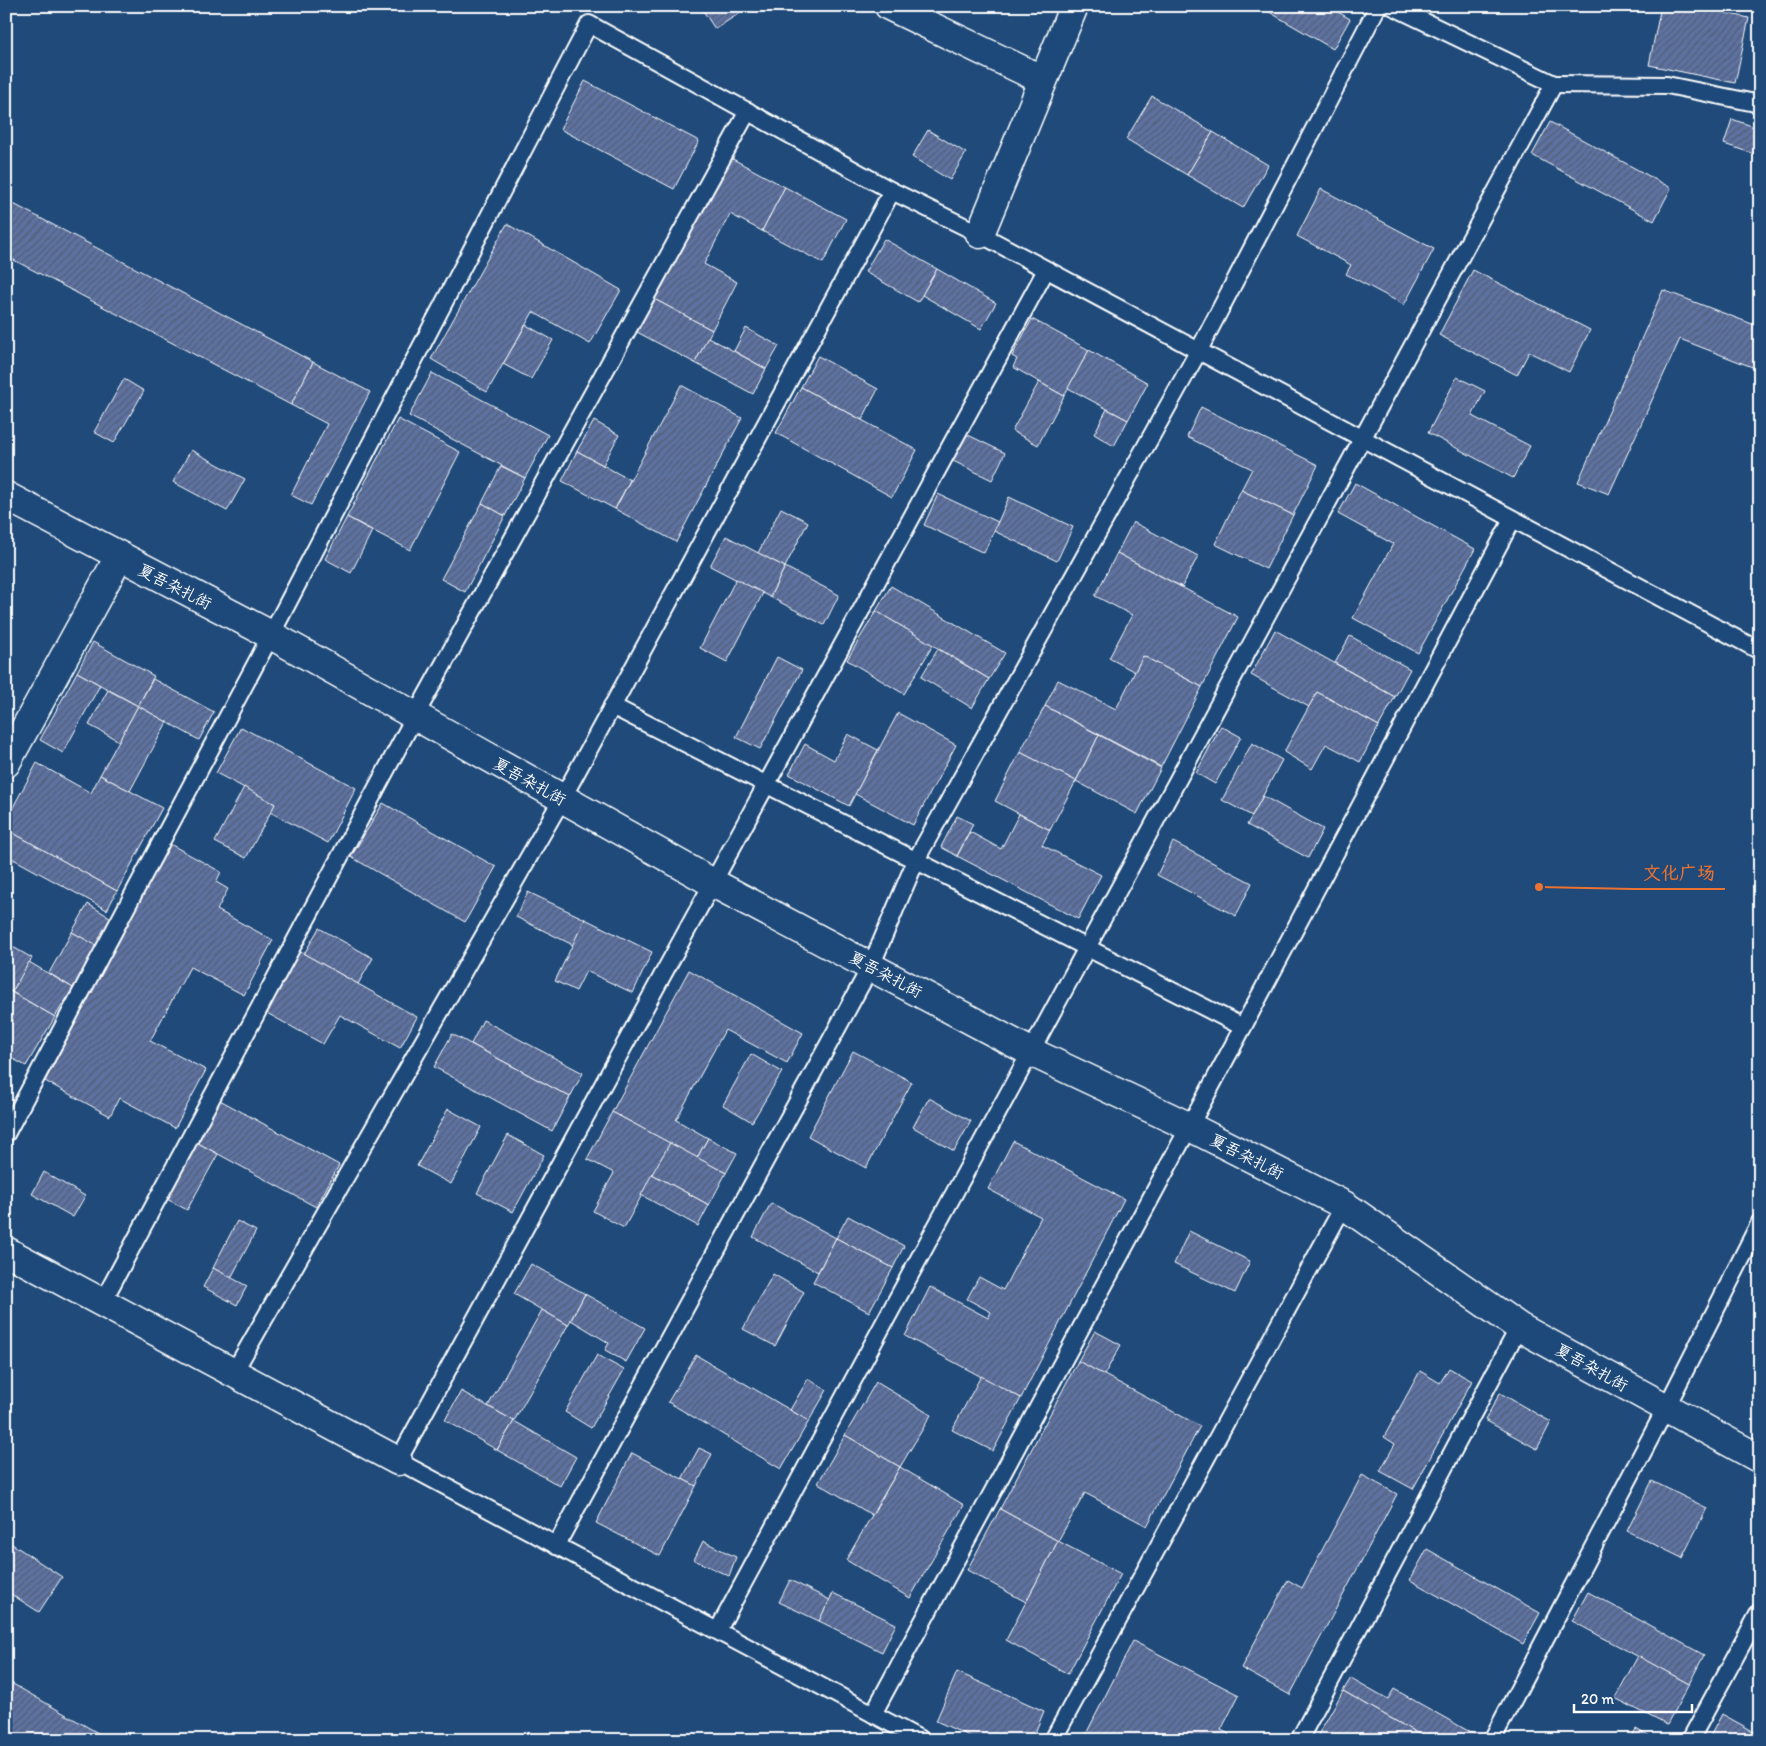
<svg xmlns="http://www.w3.org/2000/svg" width="1766" height="1746" viewBox="0 0 1766 1746" font-family="Itim,'LXGW WenKai TC',sans-serif">
<style>
.building{fill:url(#building-hatch);stroke:#fff}
.lines{fill:none;stroke-linecap:round;stroke-linejoin:round}
.service-casing{stroke:#fff;stroke-width:20}
.minor-casing{stroke:#fff;stroke-width:31}
.secondary-casing{stroke:#fff;stroke-width:31}
.service{stroke:#1f4a7a;stroke-width:16}
.minor{stroke:#1f4a7a;stroke-width:28}
.secondary{stroke:#1f4a7a;stroke-width:28}
.labels{text-anchor:middle;stroke-width:4;stroke-linejoin:round;paint-order:stroke}
.street-label{font-size:16px;fill:#fff;stroke:#1f4a7a}
.leader{fill:none;stroke:#eb7230;stroke-width:2}
.callout-dot{fill:#eb7230;stroke:#1f4a7a;stroke-width:2}
.callout-label{font-size:18px;text-anchor:middle;font-weight:bold;fill:#eb7230;stroke:#1f4a7a;stroke-width:4;stroke-linejoin:round;paint-order:stroke}
</style>
<defs>
<pattern id="building-hatch" width="6" height="6" patternUnits="userSpaceOnUse" patternTransform="scale(1.25)"><rect width="6" height="6" fill="#5d72a2"/><path d="M-1 1l2-2M0 6l6-6M5 7l2-2" fill="none" stroke="#545d73"/></pattern>
</defs>
<rect width="100%" height="100%" fill="#1f4a7a"/>
<filter id="ink" filterUnits="userSpaceOnUse"><feTurbulence type="fractalNoise" baseFrequency=".02" numOctaves="2"/><feDisplacementMap in="SourceGraphic" scale="10" xChannelSelector="R" yChannelSelector="G"/><feConvolveMatrix kernelMatrix="1 2 1 2 8 2 1 2 1" color-interpolation-filters="sRGB"/></filter>
<g filter="url(#ink)">
<g class="building">
<path d="M700,6H736L740,13L715,29Z"/>
<path d="M1259,6H1328L1350,19L1333,49Z"/>
<path d="M1661,6H1694L1749,18L1735,83L1649,65Z"/>
<path d="M585,81L699,141L674,189L560,129Z"/>
<path d="M1152,96L1213,132L1187,175L1126,139Z"/>
<path d="M1732,119L1760,129V156L1724,144Z"/>
<path d="M1550,122L1671,188L1654,221L1532,155Z"/>
<path d="M928,130L966,153L950,180L912,157Z"/>
<path d="M1213,132L1268,165L1243,208L1187,175Z"/>
<path d="M729,157L785,187L762,231L730,214L704,264L737,282L712,330L654,299Z"/>
<path d="M785,187L846,219L823,263L762,231Z"/>
<path d="M1321,189L1434,249L1404,305L1346,274L1351,265L1297,236Z"/>
<path d="M6,200L313,362L291,405L6,256Z"/>
<path d="M507,224L621,290L590,344L533,312L487,392L431,359Z"/>
<path d="M884,239L937,269L918,302L865,272Z"/>
<path d="M937,269L996,303L981,329L922,295Z"/>
<path d="M1473,270L1590,330L1569,372L1529,352L1517,375L1439,335Z"/>
<path d="M1663,290L1760,327V370L1680,339L1609,494L1578,482Z"/>
<path d="M654,299L712,330L695,363L637,332Z"/>
<path d="M1032,319L1089,350L1064,396L1013,367L1017,359L1012,356Z"/>
<path d="M526,325L553,340L531,379L503,364Z"/>
<path d="M746,328L779,346L766,369L734,351Z"/>
<path d="M708,337L766,369L753,394L695,363Z"/>
<path d="M1089,350L1148,383L1128,420L1068,388Z"/>
<path d="M818,356L878,389L862,420L801,387Z"/>
<path d="M313,362L370,392L311,505L291,495L327,424L291,405Z"/>
<path d="M432,373L548,435L525,478L409,416Z"/>
<path d="M1457,377L1485,391L1472,416L1530,446L1513,478L1428,433Z"/>
<path d="M124,379L144,391L114,443L94,432Z"/>
<path d="M1039,382L1064,396L1038,445L1012,431Z"/>
<path d="M681,385L742,418L676,542L615,509Z"/>
<path d="M801,387L917,450L892,497L776,433Z"/>
<path d="M1201,407L1318,465L1293,515L1241,490L1252,469L1187,437Z"/>
<path d="M1107,409L1128,420L1114,446L1094,434Z"/>
<path d="M398,419L460,452L410,550L347,517Z"/>
<path d="M594,421L619,435L603,465L577,451Z"/>
<path d="M964,433L1005,453L992,480L951,460Z"/>
<path d="M191,450L245,479L227,511L173,482Z"/>
<path d="M577,451L630,480L615,509L562,481Z"/>
<path d="M501,466L525,478L505,516L482,503Z"/>
<path d="M1355,483L1475,549L1418,653L1353,618L1393,544L1338,514Z"/>
<path d="M1241,490L1293,515L1266,569L1215,544Z"/>
<path d="M938,494L998,522L984,553L924,525Z"/>
<path d="M1009,497L1073,527L1057,561L994,531Z"/>
<path d="M482,503L505,516L465,592L441,579Z"/>
<path d="M781,508L808,522L785,567L758,553Z"/>
<path d="M347,517L372,531L351,573L325,559Z"/>
<path d="M1133,522L1198,556L1182,587L1117,553Z"/>
<path d="M726,536L785,567L770,597L710,566Z"/>
<path d="M1117,553L1238,617L1202,687L1143,656L1135,672L1109,658L1132,615L1095,596Z"/>
<path d="M785,567L839,595L824,625L770,597Z"/>
<path d="M736,579L763,593L727,662L700,648Z"/>
<path d="M891,586L1005,653L989,679L876,611Z"/>
<path d="M876,611L933,645L904,694L847,660Z"/>
<path d="M1275,630L1395,697L1379,726L1317,692L1309,707L1251,675Z"/>
<path d="M1350,636L1410,669L1395,697L1335,663Z"/>
<path d="M93,642L154,676L138,706L77,672Z"/>
<path d="M938,649L989,679L972,708L921,677Z"/>
<path d="M1143,656L1202,687L1161,767L1045,706L1058,680L1116,709Z"/>
<path d="M777,657L802,670L760,749L736,737Z"/>
<path d="M77,672L100,685L63,753L40,740Z"/>
<path d="M153,679L214,712L199,740L138,706Z"/>
<path d="M108,690L138,706L119,741L89,725Z"/>
<path d="M1317,692L1379,726L1360,762L1326,744L1312,769L1284,752Z"/>
<path d="M138,706L167,722L130,791L100,775Z"/>
<path d="M1045,706L1099,735L1076,781L1020,752Z"/>
<path d="M898,713L956,745L913,825L855,794Z"/>
<path d="M1221,726L1241,737L1215,784L1196,773Z"/>
<path d="M241,727L356,788L328,843L270,812L275,804L216,773Z"/>
<path d="M848,734L878,750L849,806L789,774L805,744L834,760Z"/>
<path d="M1099,735L1161,768L1137,814L1076,781Z"/>
<path d="M1252,743L1282,760L1252,816L1222,800Z"/>
<path d="M1020,752L1076,781L1050,830L995,801Z"/>
<path d="M37,763L91,793L100,775L162,808L117,891L6,829V820Z"/>
<path d="M244,787L275,804L246,858L215,842Z"/>
<path d="M1263,796L1323,829L1308,858L1247,825Z"/>
<path d="M383,803L496,867L465,922L351,857Z"/>
<path d="M1019,814L1050,830L1042,845L1101,875L1078,919L957,856L970,832L1001,849Z"/>
<path d="M957,816L973,824L957,856L941,847Z"/>
<path d="M6,829L117,891L107,910L6,855Z"/>
<path d="M1173,842L1252,883L1236,916L1157,875Z"/>
<path d="M170,844L221,872L216,882L228,889L217,910L273,940L244,995L190,967L150,1041L206,1070L175,1128L119,1098L110,1116L45,1081Z"/>
<path d="M6,855L14,859L6,872Z"/>
<path d="M528,892L585,919L573,945L516,917Z"/>
<path d="M88,904L113,919L97,946L72,932Z"/>
<path d="M585,919L652,952L633,993L586,971L576,991L555,981Z"/>
<path d="M319,928L373,958L358,984L304,954Z"/>
<path d="M72,932L97,946L73,988L49,973Z"/>
<path d="M6,943L32,958L12,992L6,989Z"/>
<path d="M299,951L417,1017L400,1048L340,1015L323,1044L265,1012Z"/>
<path d="M29,962L73,988L55,1017L12,992Z"/>
<path d="M689,970L803,1033L787,1063L725,1030L676,1120L708,1138L697,1158L612,1112Z"/>
<path d="M6,989L55,1017L26,1066L6,1055Z"/>
<path d="M483,1020L583,1073L570,1097L471,1044Z"/>
<path d="M452,1034L570,1097L552,1131L434,1067Z"/>
<path d="M853,1051L912,1082L866,1168L808,1136Z"/>
<path d="M751,1054L782,1072L752,1122L723,1105Z"/>
<path d="M929,1098L971,1121L954,1151L913,1127Z"/>
<path d="M218,1099L339,1165L316,1207L196,1142Z"/>
<path d="M448,1109L481,1127L451,1184L417,1166Z"/>
<path d="M612,1112L670,1143L624,1228L593,1211L614,1173L587,1159Z"/>
<path d="M508,1135L544,1155L513,1212L477,1193Z"/>
<path d="M708,1138L737,1153L726,1173L697,1158Z"/>
<path d="M1013,1141L1124,1199L1021,1398L905,1336L930,1287L988,1318L991,1312L967,1299L979,1277L1003,1290L1041,1217L988,1189Z"/>
<path d="M196,1142L218,1154L187,1210L165,1198Z"/>
<path d="M670,1143L726,1173L709,1205L652,1174Z"/>
<path d="M44,1172L85,1196L73,1217L32,1194Z"/>
<path d="M652,1174L709,1205L698,1226L641,1195Z"/>
<path d="M771,1203L836,1238L818,1272L753,1237Z"/>
<path d="M848,1216L904,1246L893,1268L836,1238Z"/>
<path d="M237,1221L256,1231L231,1278L213,1268Z"/>
<path d="M1189,1231L1250,1261L1235,1293L1174,1264Z"/>
<path d="M836,1238L893,1268L869,1312L813,1282Z"/>
<path d="M531,1264L585,1294L568,1325L514,1294Z"/>
<path d="M213,1268L247,1286L237,1305L203,1287Z"/>
<path d="M773,1274L804,1292L775,1346L743,1329Z"/>
<path d="M585,1294L645,1328L626,1362L605,1350L609,1343L571,1320Z"/>
<path d="M542,1310L568,1325L514,1421L488,1406Z"/>
<path d="M1095,1331L1121,1345L1104,1375L1078,1361Z"/>
<path d="M597,1355L624,1370L591,1428L565,1412Z"/>
<path d="M696,1355L809,1421L781,1469L668,1402Z"/>
<path d="M1078,1361L1200,1426L1147,1526L1085,1493L1058,1541L1000,1509Z"/>
<path d="M1449,1368L1472,1381L1413,1489L1380,1471L1395,1444L1384,1437L1420,1371L1440,1383Z"/>
<path d="M981,1376L1021,1398L993,1451L952,1430Z"/>
<path d="M808,1379L827,1390L809,1421L790,1410Z"/>
<path d="M876,1382L931,1415L900,1467L845,1435Z"/>
<path d="M461,1391L514,1421L497,1450L445,1420Z"/>
<path d="M1500,1393L1551,1422L1537,1449L1485,1420Z"/>
<path d="M514,1421L576,1457L560,1486L497,1450Z"/>
<path d="M845,1435L900,1467L872,1515L818,1483Z"/>
<path d="M699,1448L712,1454L696,1486L682,1479Z"/>
<path d="M632,1453L696,1486L660,1556L596,1523Z"/>
<path d="M900,1467L964,1505L910,1598L846,1560Z"/>
<path d="M1362,1475L1397,1494L1290,1695L1241,1668L1288,1580L1302,1588Z"/>
<path d="M1652,1481L1707,1508L1682,1558L1627,1531Z"/>
<path d="M1000,1509L1058,1541L1026,1602L967,1570Z"/>
<path d="M6,1540L62,1577L39,1612L6,1591Z"/>
<path d="M703,1541L736,1557L729,1576L694,1560Z"/>
<path d="M1058,1541L1121,1574L1068,1674L1006,1640Z"/>
<path d="M1427,1549L1540,1613L1523,1644L1410,1580Z"/>
<path d="M790,1580L830,1600L819,1621L779,1602Z"/>
<path d="M1588,1592L1704,1655L1689,1684L1572,1621Z"/>
<path d="M833,1593L896,1624L882,1652L819,1621Z"/>
<path d="M1133,1641L1239,1695L1221,1730L1229,1734L1226,1740H1083Z"/>
<path d="M1638,1656L1689,1684L1667,1725L1615,1698Z"/>
<path d="M957,1672L1044,1711L1032,1740H978L936,1721Z"/>
<path d="M1351,1678L1388,1699L1394,1689L1477,1736L1475,1740H1429L1343,1691Z"/>
<path d="M6,1680L110,1740H6Z"/>
<path d="M1343,1691L1429,1740H1315Z"/>
<path d="M1722,1714L1760,1735V1740H1708Z"/>
<path d="M1636,1729L1655,1740H1630Z"/>
</g>
<g class="lines">
<defs>
<g id="service">
<path d="M1554,84L1667,85L1760,104"/>
<path d="M612,706L1243,1027"/>
<path d="M6,1134L271,635L589,24L892,191L980,234L1760,651"/>
<path d="M102,1303L415,716L748,111"/>
<path d="M234,1372L562,799L892,191"/>
<path d="M556,1546L871,966L916,860L1198,352L1378,6"/>
<path d="M718,1630C995,1114 1278,600 1554,84L1392,6"/>
<path d="M873,1714L1243,1027L1512,520"/>
<path d="M922,1740L398,1461C615,1065 830,667 1046,270"/>
<path d="M1053,1740L1344,1205"/>
<path d="M1299,1740L1519,1327"/>
<path d="M1492,1740L1666,1408L1760,1222"/>
<path d="M1690,1740L1760,1611"/>
</g>
<g id="minor">
<path d="M889,6L1043,80"/>
<path d="M980,234L1074,6"/>
<path d="M6,763L119,557"/>
<path d="M6,1251L398,1461"/>
</g>
<path id="secondary" d="M6,496L271,635L715,884L1029,1051L1188,1126L1344,1205L1519,1327L1760,1459"/>
</defs>
<use href="#service" class="service-casing"/>
<use href="#minor" class="minor-casing"/>
<use href="#secondary" class="secondary-casing"/>
<use href="#service" class="service"/>
<use href="#minor" class="minor"/>
<use href="#secondary" class="secondary"/>
</g>
</g>
<g class="labels">
<g class="street-label">
<text transform="translate(175 586) rotate(27)" y="6">夏吾杂扎街</text>
<text transform="translate(530 781) rotate(29)" y="6">夏吾杂扎街</text>
<text transform="translate(886 974) rotate(28)" y="6">夏吾杂扎街</text>
<text transform="translate(1247 1156) rotate(27)" y="6">夏吾杂扎街</text>
<text transform="translate(1592 1367) rotate(29)" y="6">夏吾杂扎街</text>
</g>
</g>
<path class="leader" d="M1539 887L1633 889H1725"/>
<circle class="callout-dot" cx="1539" cy="887" r="5"/>
<g class="callout-label">
<text x="1679" y="879">文化广场</text>
</g>
<rect width="1766" height="1746" fill="none" stroke="#1f4a7a" stroke-width="25"/>
<rect x="12" y="12" width="1741" height="1721" fill="none" stroke="#fff" stroke-width="2" filter="url(#ink)"/>
<path d="M1574 1704v8h118v-8" fill="none" stroke="#ffffff" stroke-width="2.5"/>
<text x="1581" y="1704" font-size="15" fill="#ffffff" stroke="#1f4a7a" stroke-width="4" paint-order="stroke">20 m</text>
</svg>
